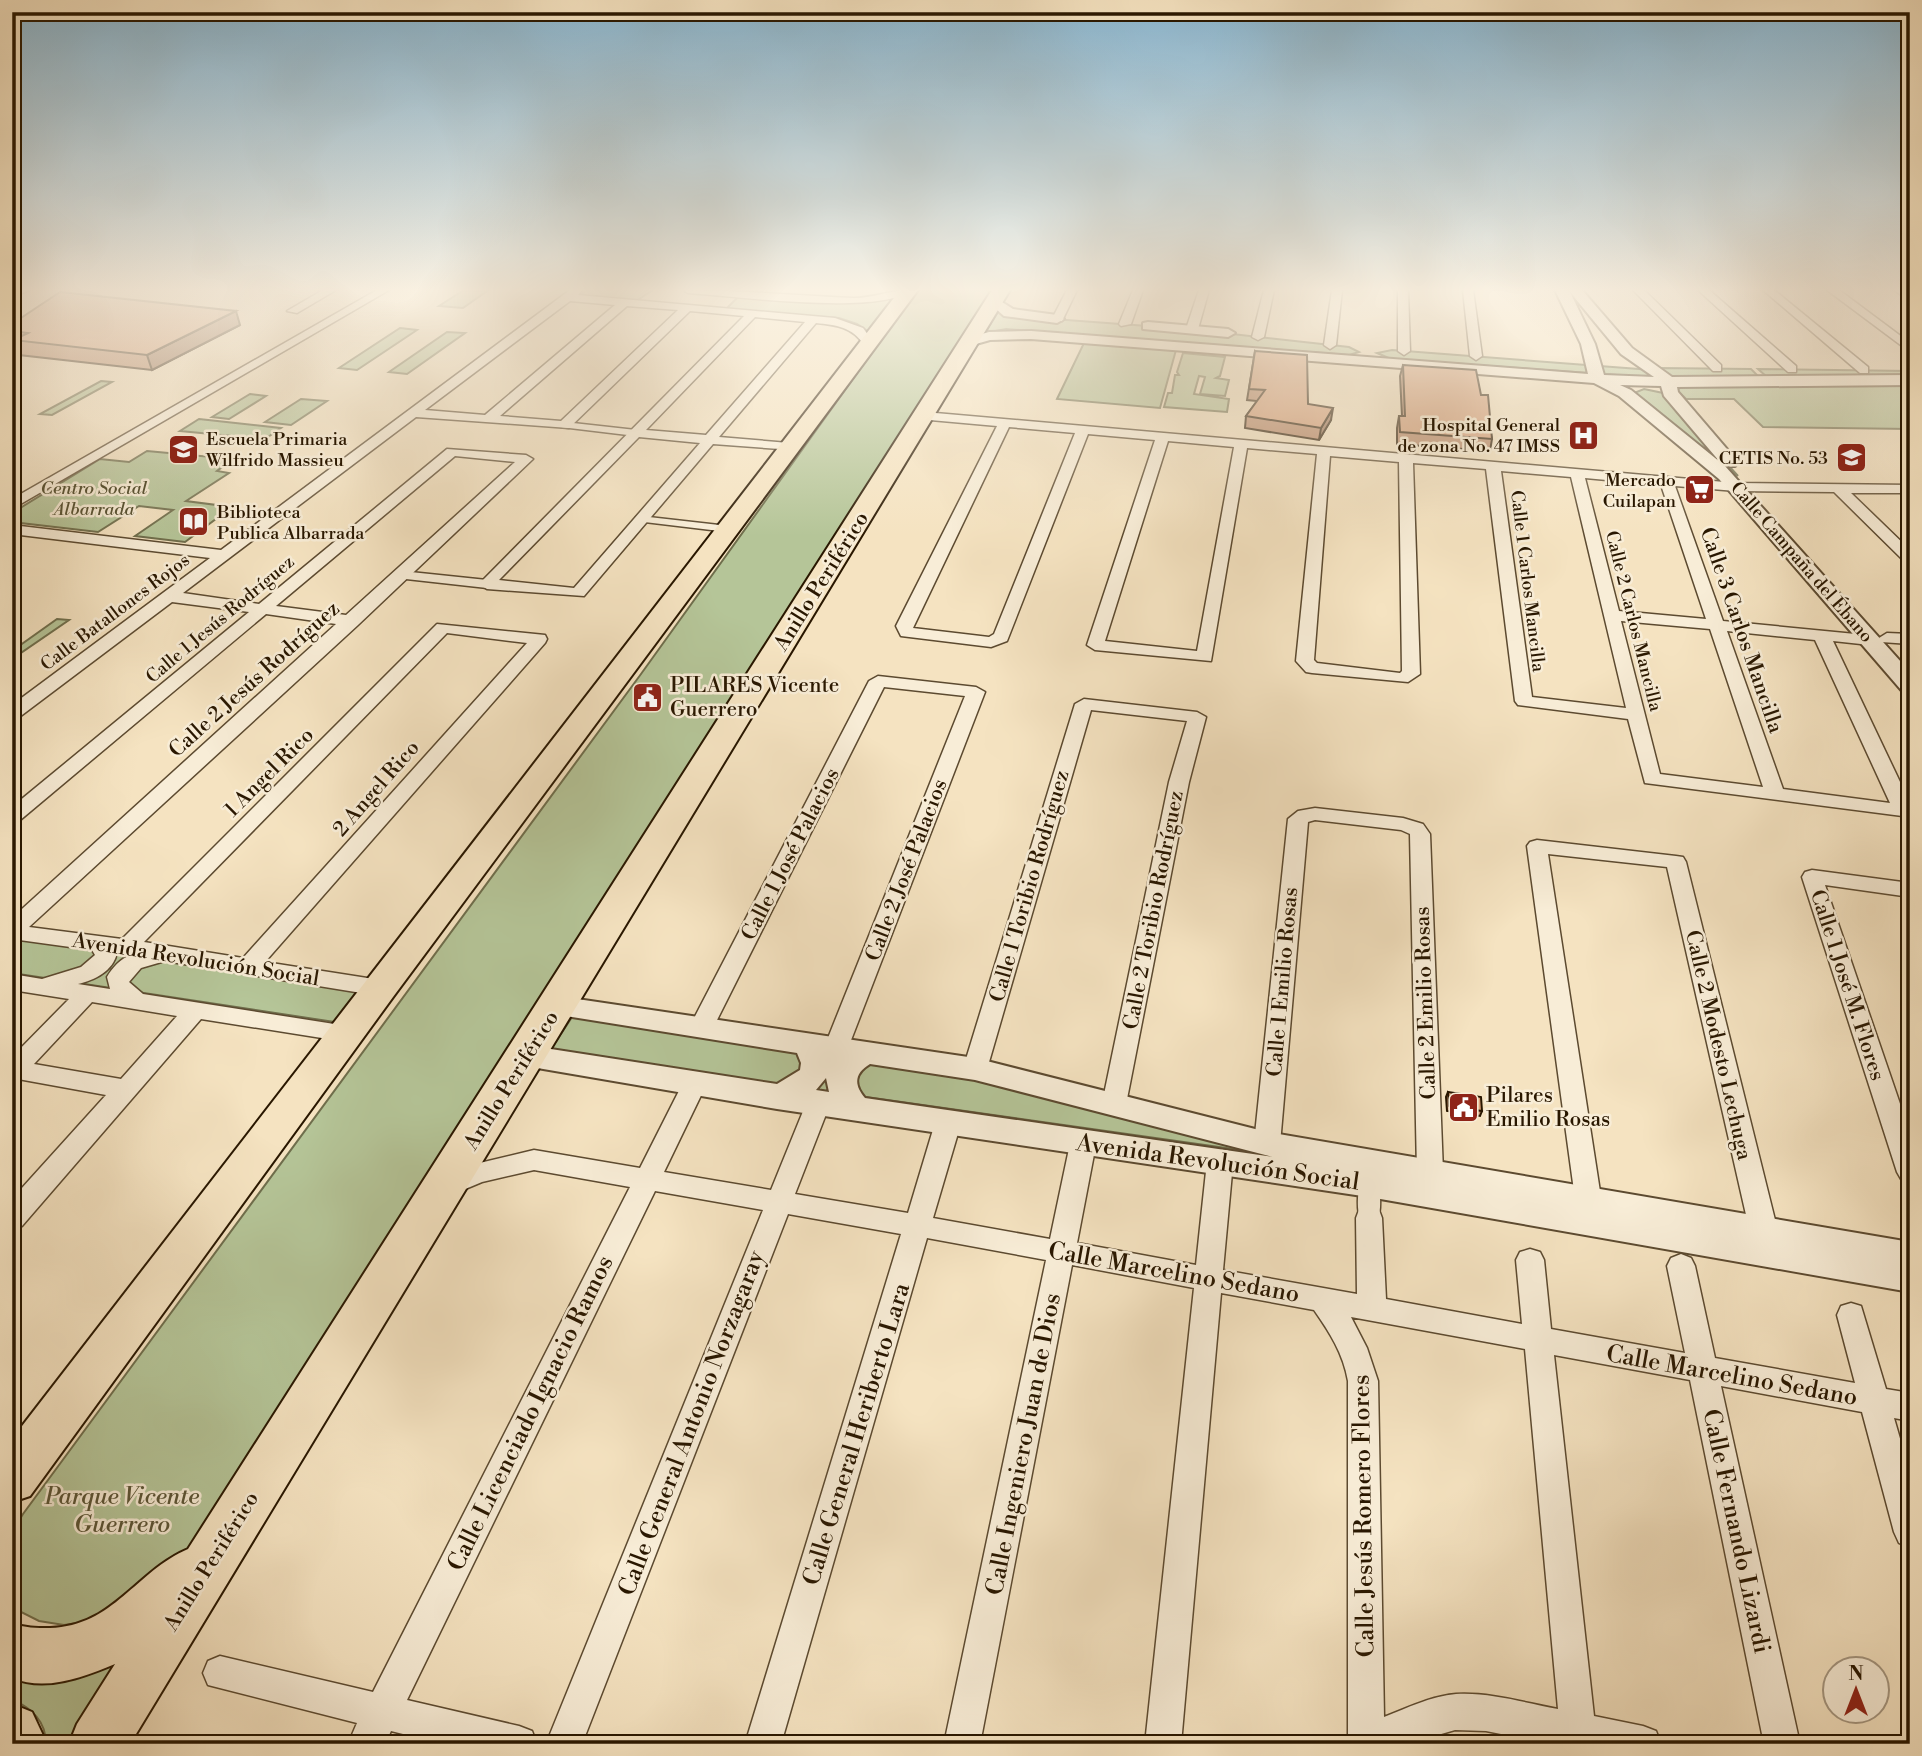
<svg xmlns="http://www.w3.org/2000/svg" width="1922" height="1756" viewBox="0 0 1922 1756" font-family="'Libre Bodoni',serif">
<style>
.green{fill:#b5c598;stroke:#6f6e4c;stroke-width:2}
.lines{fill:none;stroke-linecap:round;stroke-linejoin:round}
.pedestrian-casing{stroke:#5c4a30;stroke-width:3}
.minor-casing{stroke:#5c4a30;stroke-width:3}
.tertiary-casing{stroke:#5c4a30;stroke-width:4}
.primary-casing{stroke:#291700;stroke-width:4}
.pedestrian{fill:#f8edd7;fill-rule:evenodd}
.minor{fill:#f8edd7;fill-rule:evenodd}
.tertiary{fill:#f8edd7;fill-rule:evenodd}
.primary{fill:#f5e3c1;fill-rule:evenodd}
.wall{fill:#bb8a69;stroke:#291700;stroke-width:2}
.shaded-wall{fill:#987155;stroke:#291700;stroke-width:2}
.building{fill:#d9a17a;stroke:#291700;stroke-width:2}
.labels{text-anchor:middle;stroke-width:5;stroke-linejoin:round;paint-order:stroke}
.far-poi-label{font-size:18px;fill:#291700;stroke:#f8edd7;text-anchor:end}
.far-park-label{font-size:18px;font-style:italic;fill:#5a5435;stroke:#f8edd7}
.far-street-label{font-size:18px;fill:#291700;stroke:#f8edd7}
.street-label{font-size:21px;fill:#291700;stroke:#f8edd7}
.poi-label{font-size:21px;fill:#291700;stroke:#f8edd7;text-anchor:start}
.near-street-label{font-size:24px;fill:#291700;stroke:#f8edd7}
.near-park-label{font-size:24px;font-style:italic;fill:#5a5435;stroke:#f8edd7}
</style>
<rect width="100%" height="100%" fill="#f5e3c1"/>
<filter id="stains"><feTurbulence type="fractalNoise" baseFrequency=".00286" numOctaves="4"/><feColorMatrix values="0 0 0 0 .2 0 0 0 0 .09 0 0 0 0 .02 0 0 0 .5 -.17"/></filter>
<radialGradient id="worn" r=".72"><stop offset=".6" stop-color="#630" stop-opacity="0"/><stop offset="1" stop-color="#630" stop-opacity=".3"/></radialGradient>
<g class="green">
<path d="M464,290L487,291L463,308L439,306Z"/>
<path d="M586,290H653L636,301L580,296Z"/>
<path d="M917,290H997L182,1560L86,1622L64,1625L39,1621L19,1611L12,1603V1532L23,1514L641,674Z"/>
<path d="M740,295L854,303L896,297L869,332L857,324L839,318L725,310Z"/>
<path d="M998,312L1014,316L1188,329L1349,347L1359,352L1349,355L1006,329L985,333Z"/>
<path d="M400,328L417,330L357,370L339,368Z"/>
<path d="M447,332L465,333L407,374L389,372Z"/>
<path d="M1084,343L1176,350L1160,408L1057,399Z"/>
<path d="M1392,350L1652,370L1660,378L1391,359L1377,353Z"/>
<path d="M1183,353L1225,357L1220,376L1216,378L1229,380L1225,396L1200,394L1205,377L1199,376L1194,394L1229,399L1227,412L1164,407L1168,393H1172L1175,375H1179L1177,372Z"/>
<path d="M1659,368L1751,369L1759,377L1669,379Z"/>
<path d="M1758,369L1910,371V376L1767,377Z"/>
<path d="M101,381L112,382L52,415L40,414Z"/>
<path d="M1910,383V429L1763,427L1734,399H1686L1678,391L1679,386Z"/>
<path d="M1644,389L1663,393L1738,476L1634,393Z"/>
<path d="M250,394L266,396L229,419L212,417Z"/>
<path d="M301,399L327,401L291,425L265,422Z"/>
<path d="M199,419L281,428L265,439L180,431Z"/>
<path d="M147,451L233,459L217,471L229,473L186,501L232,507L185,542L135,536L173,510L139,506L98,532L12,522V513L100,459L129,462Z"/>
<path d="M57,619L69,620L12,659V651Z"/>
<path d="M12,925L371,981L341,1023L12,973Z"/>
<path d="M576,1011L971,1070L1318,1161L549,1052Z"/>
<path d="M140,1629L84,1744H46C46,1721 32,1709 12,1699V1655Z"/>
</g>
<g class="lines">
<defs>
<g id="pedestrian">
<path d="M564,422L636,430L641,433L636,436L561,427L559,425Z"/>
<path d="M640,516L728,526L734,529L728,532L636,521V517Z"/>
<path d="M401,571L487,580L493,584L487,588L397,578V572Z"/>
<path d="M1369,1176L1376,1178C1381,1190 1382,1213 1376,1224L1369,1226L1362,1224C1356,1213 1357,1190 1362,1178Z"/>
</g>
<g id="minor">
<path d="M15,290H29L12,298V291Z"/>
<path d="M323,290H336L297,313L287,311Z"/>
<path d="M377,290H389L12,509V499Z"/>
<path d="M570,290H582L578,295L835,318L863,328L874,343L864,345C853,327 836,325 816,323L719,437L789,443L794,444V450L713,444L584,596L487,589L479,584L744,316L690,311L569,428L416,417L183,593L259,604L447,449L526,455L533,459L358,625L29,927L122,939L437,624L545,635L547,639L545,643L265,962L380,980L388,982L391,988L388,994L380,996L165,961L141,968L129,982L143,994L347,1026L355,1028L359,1034L355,1040L347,1042L201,1019L22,1226L12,1229V1199L106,1095L18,1079L12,1081V1057L69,999L12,990V974L42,979L81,967L95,955L92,950L12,939V918L336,624L266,614L19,821L12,823V807L249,612L172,602L18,718L12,719V705L210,558L12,534V525L221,550ZM570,301L615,305L485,415L425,410ZM627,306L678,310L561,421L500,416ZM755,317L805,322L706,435L646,430ZM639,437L700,443L574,588L499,580ZM455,456L515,462L346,615L276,606ZM447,633L527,643L243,958L144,942ZM117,953L131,955C121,958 112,968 107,977L110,989L78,984C95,980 113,971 117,953ZM92,1002L177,1016L121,1079L34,1064Z"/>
<path d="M683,290C740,290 797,296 854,298C875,298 893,289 912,290C879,316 734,296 688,293Z"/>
<path d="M1067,290H1077L1062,321H1054L1052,319Z"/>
<path d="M1133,290H1143L1131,324L1121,326L1119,324Z"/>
<path d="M1199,290H1209L1198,329L1192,332L1186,329Z"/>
<path d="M1264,290H1274L1264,337L1258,340L1252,337Z"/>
<path d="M1332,290H1342L1336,345L1330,349L1324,345Z"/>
<path d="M1398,290H1408L1410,351L1404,355L1398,351Z"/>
<path d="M1463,290H1473L1482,356L1476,360L1470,356Z"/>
<path d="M1633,290H1644L1721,365V371H1713Z"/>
<path d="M1698,290H1709L1796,366V372H1788Z"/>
<path d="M1763,290H1774L1868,367V373H1860Z"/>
<path d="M1827,290H1839L1910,343V352Z"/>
<path d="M1894,290H1906L1910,293V301Z"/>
<path d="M924,412L1736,483L1910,485V493H1851L1910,550V564L1905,562L1834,492L1736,491L1675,486L1723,621L1876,636L1878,640L1870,645L1833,641L1910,803V817L1645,783L1628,719L1518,705L1515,701L1486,469L1413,463L1420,674L1408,682L1312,673L1306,672L1296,661L1317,454L1247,448L1211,661L1095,650L1087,645L1155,440L1088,434L1007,641L991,647L901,636L896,626L997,426L919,419V413ZM1009,427L1075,433L994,634L989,637L913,628ZM1168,441L1234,447L1197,651L1105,641ZM1330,456L1399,462L1402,671L1400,673L1317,663L1314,660ZM1501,471L1571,477L1626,708L1532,697ZM1585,478L1661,485L1706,619L1619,611ZM1621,621L1710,629L1763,787L1660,774ZM1727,631L1815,640L1890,803L1783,789Z"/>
<path d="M1887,633L1910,634V644L1881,642L1879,638Z"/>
<path d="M878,676L976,687L985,692L848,1048L844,1054L836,1057L828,1054L824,1048L965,696L884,687L713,1028L709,1034L701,1036L693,1034L689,1028L869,681Z"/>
<path d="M1084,699L1197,712L1206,717L1189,782L1126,1104L1123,1111L1114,1113L1105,1111L1102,1104L1169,782L1187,721L1091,710L987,1069L984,1075L975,1078L966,1075L963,1069L1075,704Z"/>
<path d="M1315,808L1403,818L1423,824L1430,834L1443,1172L1439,1179L1430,1182L1421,1179L1417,1172L1410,834L1401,830L1315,820L1308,822L1280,1144L1276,1151L1267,1154L1258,1151L1254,1144L1288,819L1298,811Z"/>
<path d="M1537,840L1676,856L1683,857L1686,862L1777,1228L1773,1236L1763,1239L1753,1236L1749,1228L1667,867L1548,854L1601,1198L1597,1205L1588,1209L1579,1205L1575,1198L1527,846L1530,842Z"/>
<path d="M1812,870L1910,883V897L1825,885L1910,1133V1182L1901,1179L1897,1172L1802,877L1805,872Z"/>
<path d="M695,1074L704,1077L707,1083L664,1172L771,1190L806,1104L809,1097L818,1095L827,1097L830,1104L795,1194L908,1213L935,1123L939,1116L948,1113L957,1116L961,1123L933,1218L1050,1239L1070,1144L1074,1137L1083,1134L1092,1137L1096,1144L1077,1243L1196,1265L1207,1162L1211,1155L1220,1152L1229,1155L1233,1162L1223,1270L1357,1294L1356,1218L1359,1210L1369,1207L1379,1210L1382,1218L1386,1299L1522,1324L1516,1260L1520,1252L1530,1249L1540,1252L1544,1260L1551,1329L1685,1353L1667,1266L1671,1258L1681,1254L1691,1258L1695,1266L1715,1358L1855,1383L1837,1315L1841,1306L1851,1303L1861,1306L1886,1389L1910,1393V1421L1894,1418L1910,1473V1548L1899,1543L1894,1532L1862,1412L1721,1386L1800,1744H1764L1690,1380L1554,1355L1594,1716L1643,1726L1656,1731L1661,1744H1551L1486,1731L1455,1730L1407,1744H1348V1381C1343,1353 1330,1333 1314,1310L1221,1293L1181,1744H1145L1194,1288L1072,1265L980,1744H944L1046,1260L927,1238L781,1744H745L901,1234L788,1214L582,1744H546L763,1210L655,1191L407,1700L519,1726L532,1731L537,1744H443L391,1731L385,1744H348L357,1723L208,1685L203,1673L208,1661L220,1656L373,1692L630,1187L534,1170L482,1182L451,1195L442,1192L438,1185L442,1178L467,1166L534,1150L640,1168L686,1077ZM1351,1317L1525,1349L1558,1709C1525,1703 1490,1692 1456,1694C1431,1696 1407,1708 1384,1717L1378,1381L1367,1348Z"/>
</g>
<g id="tertiary">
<path d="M1555,290H1582L1632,348L1672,377L1910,375V385L1677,387L1678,392L1738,462L1735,466H1725L1910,672V693L1902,691L1719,479L1619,396L1594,383L1031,339L990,340L969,346L962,342L964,339L989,332L1031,331L1588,374L1581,344ZM1570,292L1621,354L1654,377L1604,375L1595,344ZM1620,385L1661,386L1664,396L1720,462L1631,390Z"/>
<path d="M994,297L1013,309L1057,315L1064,319L1057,323L1004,316L987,301Z"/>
<path d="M1148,322L1228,329L1235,333L1228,337L1143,329V323Z"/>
<path d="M557,996L975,1058L1267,1132L1910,1242V1292L1369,1197L777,1109L514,1064L510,1056L514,1048L525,1045L777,1084L800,1070L801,1063L797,1053L547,1013L542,1006L547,999ZM870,1064L975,1080L1273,1157L865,1098C853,1084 855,1073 870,1064ZM826,1078L829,1092L816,1090Z"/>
</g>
<g id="primary">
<path d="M900,290H918L393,997L30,1496L12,1502V1439Z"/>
<path d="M992,290H1010L130,1744H69L77,1724L115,1664C84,1677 46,1692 12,1678V1623C25,1628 36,1628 50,1628C114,1626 136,1571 188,1549Z"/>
<path d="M12,1704L32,1712L47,1744H12Z"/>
</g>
</defs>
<use href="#pedestrian" class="pedestrian-casing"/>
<use href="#minor" class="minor-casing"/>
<use href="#tertiary" class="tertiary-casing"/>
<use href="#primary" class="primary-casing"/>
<use href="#pedestrian" class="pedestrian"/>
<use href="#minor" class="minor"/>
<use href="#tertiary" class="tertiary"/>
<use href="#primary" class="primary"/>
</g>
<g class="wall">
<path d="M12,324L240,325L152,370L19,355L15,346H12Z"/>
<path d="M1255,351L1308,404L1331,420L1319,440L1245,428L1246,416L1257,401L1247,400Z"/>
<path d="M1403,365L1481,395L1492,439L1490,451L1397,444V428L1399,416H1402L1400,376Z"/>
<path d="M1448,1092L1482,1111L1480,1116L1447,1111L1446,1097Z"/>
</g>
<g class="shaded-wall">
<path d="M236,311L240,325L152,370L147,355Z"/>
<path d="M1333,408L1331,420L1319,440L1321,428Z"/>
</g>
<g class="building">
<path d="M60,292L236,311L147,355L13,340L28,333L12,331V324Z"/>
<path d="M1255,351L1307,355L1308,404L1333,408L1321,428L1246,416L1265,390L1249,389Z"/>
<path d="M1403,365L1476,370L1481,395H1488L1492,439L1400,432L1399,416H1405Z"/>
<path d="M1448,1092L1481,1097L1482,1111L1449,1106Z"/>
</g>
<linearGradient id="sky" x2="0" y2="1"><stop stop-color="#89b8d4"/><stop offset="0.54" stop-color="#faf2e3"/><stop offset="1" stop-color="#faf2e3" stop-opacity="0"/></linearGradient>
<rect width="1922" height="536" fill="url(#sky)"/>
<defs>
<symbol id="hospital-square" viewBox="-11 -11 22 22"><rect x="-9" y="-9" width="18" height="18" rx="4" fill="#8f2418" stroke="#f8edd7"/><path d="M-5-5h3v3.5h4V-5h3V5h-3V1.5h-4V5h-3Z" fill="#fff"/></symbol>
<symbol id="school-square" viewBox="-11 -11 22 22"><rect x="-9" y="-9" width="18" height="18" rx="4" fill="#8f2418" stroke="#f8edd7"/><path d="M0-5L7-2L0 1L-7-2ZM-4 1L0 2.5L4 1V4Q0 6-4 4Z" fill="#fff"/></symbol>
<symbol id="university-square" viewBox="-11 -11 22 22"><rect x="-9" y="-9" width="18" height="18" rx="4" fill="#8f2418" stroke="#f8edd7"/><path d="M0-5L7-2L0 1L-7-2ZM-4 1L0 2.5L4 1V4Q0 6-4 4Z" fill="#fff"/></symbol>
<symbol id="supermarket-square" viewBox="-11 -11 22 22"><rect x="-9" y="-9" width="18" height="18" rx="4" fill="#8f2418" stroke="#f8edd7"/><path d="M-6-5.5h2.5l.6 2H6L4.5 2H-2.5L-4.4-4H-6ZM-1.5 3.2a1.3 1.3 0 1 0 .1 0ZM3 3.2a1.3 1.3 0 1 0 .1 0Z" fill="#fff"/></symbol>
<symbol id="library-square" viewBox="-11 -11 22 22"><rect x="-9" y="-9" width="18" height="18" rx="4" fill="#8f2418" stroke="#f8edd7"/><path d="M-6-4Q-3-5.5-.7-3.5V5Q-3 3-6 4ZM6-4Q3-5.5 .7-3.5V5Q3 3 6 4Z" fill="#fff"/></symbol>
<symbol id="civic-square" viewBox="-11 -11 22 22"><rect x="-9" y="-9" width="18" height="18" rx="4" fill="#8f2418" stroke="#f8edd7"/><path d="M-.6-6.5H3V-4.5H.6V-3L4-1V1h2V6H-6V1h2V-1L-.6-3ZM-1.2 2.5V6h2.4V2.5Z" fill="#fff"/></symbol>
</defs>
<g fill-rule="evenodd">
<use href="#hospital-square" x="1566" y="418" width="35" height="35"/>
<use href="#school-square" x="166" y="432" width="35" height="35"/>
<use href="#university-square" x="1834" y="440" width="35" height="35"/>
<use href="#supermarket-square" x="1682" y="472" width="35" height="35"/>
<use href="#library-square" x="176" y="504" width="35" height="35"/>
<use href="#civic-square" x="630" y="680" width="35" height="35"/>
<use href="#civic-square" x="1446" y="1090" width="35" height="35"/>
</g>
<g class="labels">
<g class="far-poi-label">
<text x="1560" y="431">Hospital General<tspan x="1560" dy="21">de zona No. 47 IMSS</tspan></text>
<text x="206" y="445" text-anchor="start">Escuela Primaria<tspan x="206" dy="21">Wilfrido Massieu</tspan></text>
<text x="1828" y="464">CETIS No. 53</text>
<text x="1676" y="486">Mercado<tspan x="1676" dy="21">Cuilapan</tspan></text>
<text x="217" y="518" text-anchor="start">Biblioteca<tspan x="217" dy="21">Publica Albarrada</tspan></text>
</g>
<g class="far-park-label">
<text x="94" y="494">Centro Social<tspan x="94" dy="21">Albarrada</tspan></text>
</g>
<g class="far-street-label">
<text transform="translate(1802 562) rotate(49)" y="6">Calle Campaña del Ébano</text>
<text transform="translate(1528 581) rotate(83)" y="6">Calle 1 Carlos Mancilla</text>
<text transform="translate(115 612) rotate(-37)" y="6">Calle Batallones Rojos</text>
<text transform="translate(220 619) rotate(-40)" y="6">Calle 1 Jesús Rodríguez</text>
<text transform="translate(1634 621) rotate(76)" y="6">Calle 2 Carlos Mancilla</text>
</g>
<g class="street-label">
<text transform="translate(821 581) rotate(-58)" y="7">Anillo Periférico</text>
<text transform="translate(1742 630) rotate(71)" y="7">Calle 3 Carlos Mancilla</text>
<text transform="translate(254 679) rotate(-42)" y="7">Calle 2 Jesús Rodríguez</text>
<text transform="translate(269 772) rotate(-45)" y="7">1 Angel Rico</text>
<text transform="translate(376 788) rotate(-49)" y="7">2 Angel Rico</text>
<text transform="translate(790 854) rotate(-63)" y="7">Calle 1 José Palacios</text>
<text transform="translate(906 870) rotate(-69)" y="7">Calle 2 José Palacios</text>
<text transform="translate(1029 886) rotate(-74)" y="7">Calle 1 Toribio Rodríguez</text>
<text transform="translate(1153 910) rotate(-79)" y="7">Calle 2 Toribio Rodríguez</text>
<text transform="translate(196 959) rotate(9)" y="7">Avenida Revolución Social</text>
<text transform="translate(1282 982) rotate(-85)" y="7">Calle 1 Emilio Rosas</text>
<text transform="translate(1848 985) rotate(72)" y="7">Calle 1 José M. Flores</text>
<text transform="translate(1425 1003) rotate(-92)" y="7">Calle 2 Emilio Rosas</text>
<text transform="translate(1719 1045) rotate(77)" y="7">Calle 2 Modesto Lechuga</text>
<text transform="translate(511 1080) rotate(-58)" y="7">Anillo Periférico</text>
<text transform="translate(211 1561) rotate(-58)" y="7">Anillo Periférico</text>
</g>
<g class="poi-label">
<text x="670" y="692">PILARES Vicente<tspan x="670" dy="24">Guerrero</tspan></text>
<text x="1486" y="1102">Pilares<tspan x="1486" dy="24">Emilio Rosas</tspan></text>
</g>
<g class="near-street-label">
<text transform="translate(1218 1162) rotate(8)" y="8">Avenida Revolución Social</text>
<text transform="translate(1174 1272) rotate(10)" y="8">Calle Marcelino Sedano</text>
<text transform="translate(1732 1375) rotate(10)" y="8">Calle Marcelino Sedano</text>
<text transform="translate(530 1413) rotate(-64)" y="8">Calle Licenciado Ignacio Ramos</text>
<text transform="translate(691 1423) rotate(-69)" y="8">Calle General Antonio Norzagaray</text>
<text transform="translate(856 1434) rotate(-73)" y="8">Calle General Heriberto Lara</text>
<text transform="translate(1023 1444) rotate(-79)" y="8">Calle Ingeniero Juan de Dios</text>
<text transform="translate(1363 1516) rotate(-91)" y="8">Calle Jesús Romero Flores</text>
<text transform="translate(1737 1531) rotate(78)" y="8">Calle Fernando Lizardi</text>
</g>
<g class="near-park-label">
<text x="122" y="1504">Parque Vicente<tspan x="122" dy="28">Guerrero</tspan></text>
</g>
</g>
<rect width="1922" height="1756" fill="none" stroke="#f5e3c1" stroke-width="42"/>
<rect x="14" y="14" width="1894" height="1728" fill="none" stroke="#291700" stroke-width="3.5"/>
<rect x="21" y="21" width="1880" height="1714" fill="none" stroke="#291700" stroke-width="2"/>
<g transform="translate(1856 1690)"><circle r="33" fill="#f8edd7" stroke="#a59781" stroke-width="2"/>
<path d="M0-5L12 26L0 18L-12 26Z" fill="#8f2418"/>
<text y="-10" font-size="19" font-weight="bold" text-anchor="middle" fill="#291700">N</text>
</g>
<rect width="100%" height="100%" filter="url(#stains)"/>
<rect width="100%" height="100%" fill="url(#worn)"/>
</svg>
